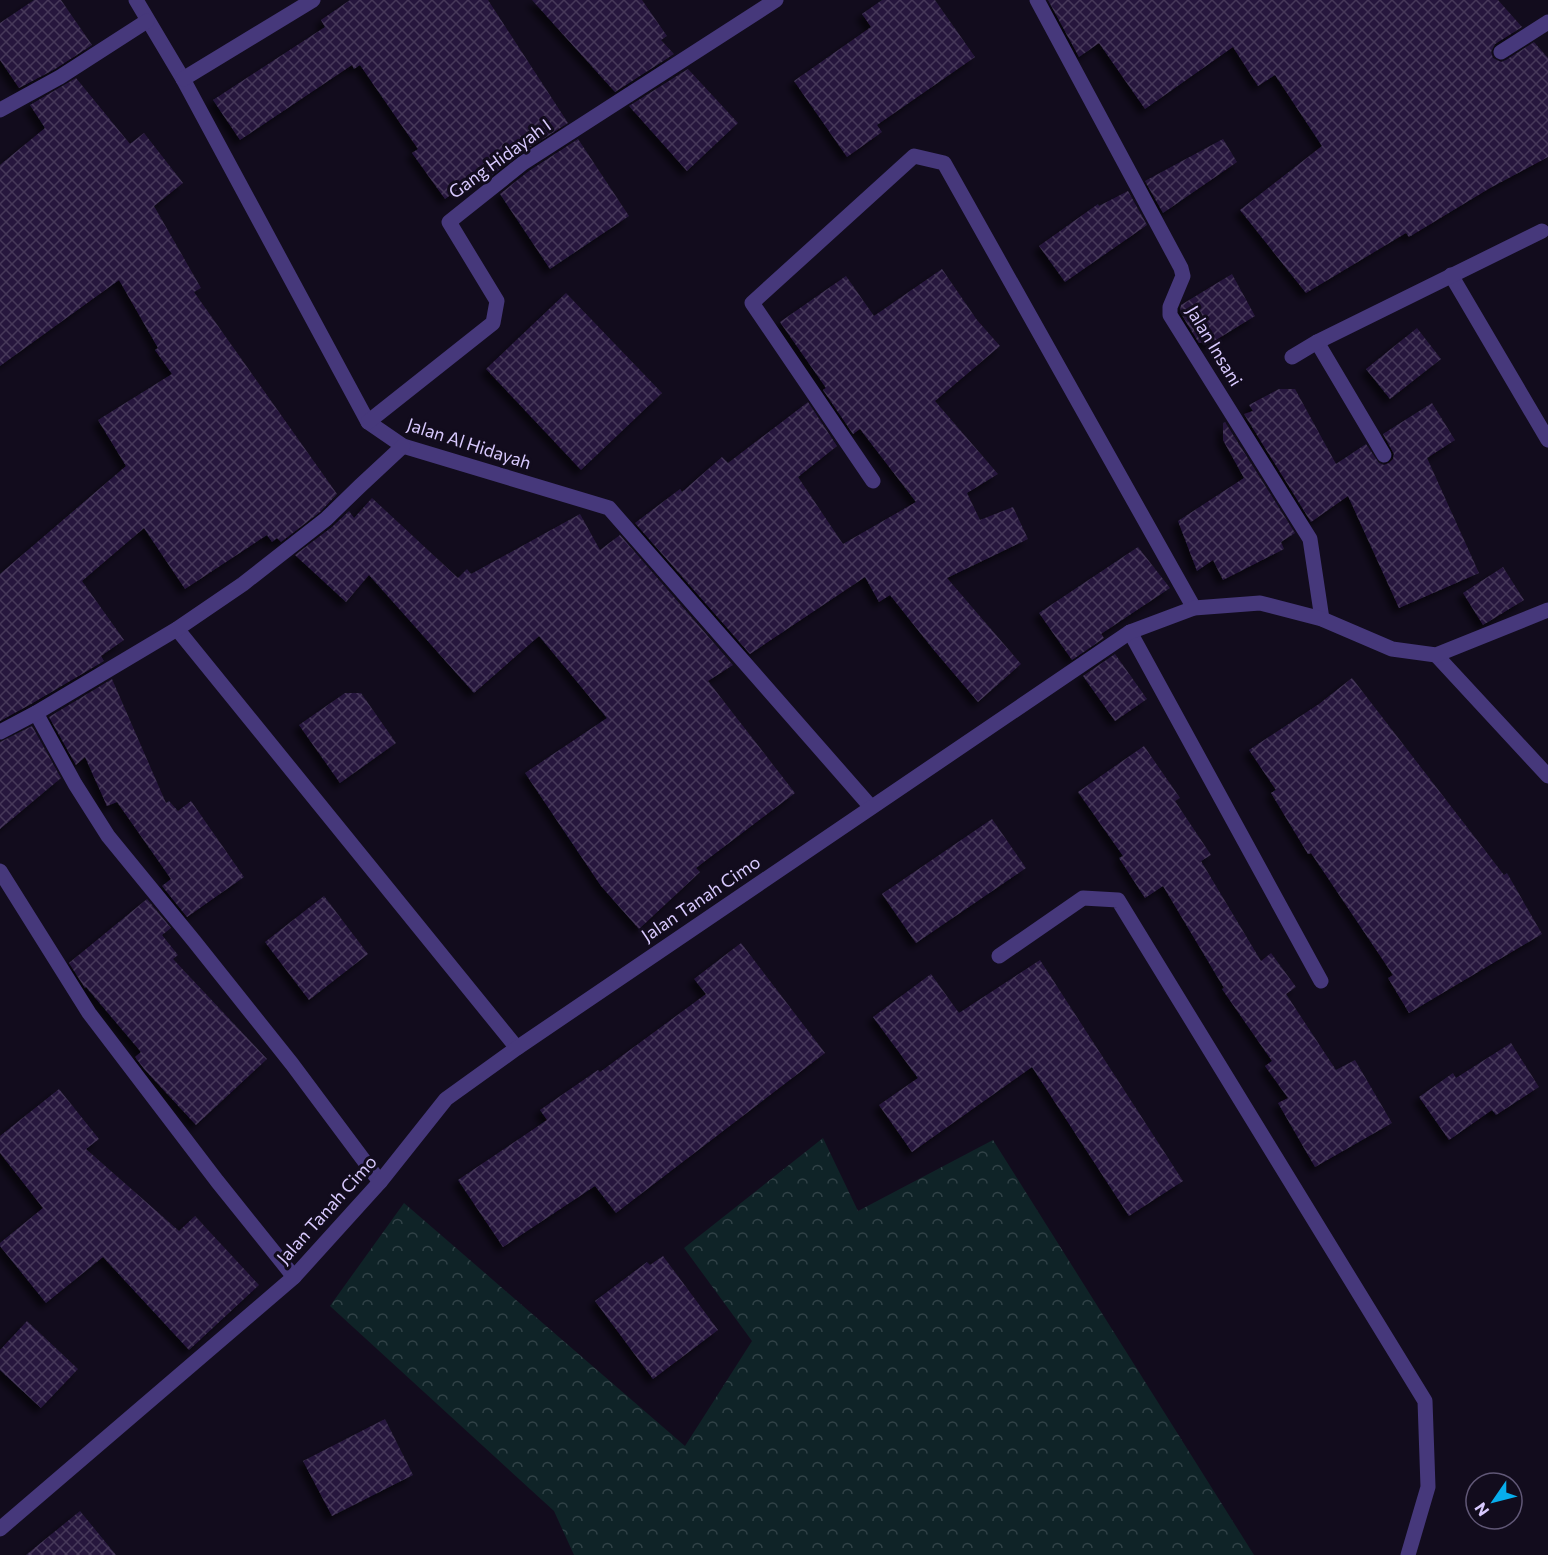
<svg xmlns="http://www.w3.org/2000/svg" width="1548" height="1555" viewBox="0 0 1548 1555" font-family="Commissioner,sans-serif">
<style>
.forest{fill:url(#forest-crowns)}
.building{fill:url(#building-cross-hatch);filter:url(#shadow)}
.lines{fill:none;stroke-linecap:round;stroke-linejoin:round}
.minor{stroke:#46387b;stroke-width:15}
.labels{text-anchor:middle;stroke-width:6;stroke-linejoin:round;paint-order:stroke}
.street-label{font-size:18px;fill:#d8c9fe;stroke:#120c1d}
</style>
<defs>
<pattern id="forest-crowns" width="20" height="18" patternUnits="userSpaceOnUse" patternTransform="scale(1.5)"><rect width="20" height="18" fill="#0f2327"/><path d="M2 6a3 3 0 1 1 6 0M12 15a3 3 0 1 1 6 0" fill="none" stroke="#314247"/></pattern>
<pattern id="building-cross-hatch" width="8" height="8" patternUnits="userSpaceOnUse" patternTransform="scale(1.5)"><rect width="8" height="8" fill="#27193d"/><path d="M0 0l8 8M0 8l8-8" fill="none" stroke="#46395a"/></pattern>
<filter id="shadow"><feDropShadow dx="-5.5" dy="5.5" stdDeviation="3" flood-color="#0009"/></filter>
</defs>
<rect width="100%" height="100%" fill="#120c1d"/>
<path class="forest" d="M823,1138L858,1211L993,1140L1254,1555H574L554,1511L330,1306L404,1203L685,1446L752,1341L684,1248Z"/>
<g class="building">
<path d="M34,0H61L92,45L55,69L19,88L0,60V23Z"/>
<path d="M350,0H488L568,123L518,155L489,178L484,171L445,199L412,153L418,149L360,65L354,69L352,65L240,140L213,100L325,27L321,20Z"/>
<path d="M532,0H642L667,36L661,40L674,54L615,92Z"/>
<path d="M882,0H935L975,57L877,125L882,132L847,157L794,81L871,27L862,14Z"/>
<path d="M1048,0H1498L1522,27L1495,44L1491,52L1493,58L1501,62L1506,60L1534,42L1548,58V157L1490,188L1409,237L1406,233L1306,293L1240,210L1322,146L1275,75L1258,86L1233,47L1145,109L1099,43L1079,57Z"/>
<path d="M688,69L738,123L687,171L629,106Z"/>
<path d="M76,78L130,144L144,133L183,183L154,206L201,288L194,292L337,494L320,512L281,542L277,538L272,542L267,535L185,589L144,528L82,581L124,640L101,656L104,661L31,704L0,721V574L126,466L98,420L172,374L155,350L158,348L119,280L0,366V165L45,128L30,105Z"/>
<path d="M578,139L629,216L550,269L500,194L529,171Z"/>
<path d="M1223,139L1237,162L1163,213L1145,181Z"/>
<path d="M1128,191L1147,225L1065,282L1039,246L1098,204L1099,206Z"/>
<path d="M942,269L977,320L1000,346L935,401L998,474L967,493L980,520L1013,507L1028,539L947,578L1021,664L978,702L933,649L890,595L879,602L865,577L750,654L635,523L680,489L682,492L722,457L728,463L808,402L837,446L798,477L843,544L916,502L860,429L853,434L823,390L826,388L780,322L846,276L874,316Z"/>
<path d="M1232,274L1255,316L1211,343H1199L1180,312L1181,305Z"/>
<path d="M566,293L662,393L581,470L486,369Z"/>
<path d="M1417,328L1441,359L1390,399L1366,369Z"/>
<path d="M1279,389H1295L1336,464L1366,444L1379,463L1384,465L1389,463L1393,459L1394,454L1383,434L1432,403L1455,440L1427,458L1479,573L1399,608L1348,496L1311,522L1244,414L1253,411L1249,405Z"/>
<path d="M1225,422L1295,533L1281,542L1284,549L1223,580L1213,560L1197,571L1178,521L1244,478L1223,440V423Z"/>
<path d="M372,498L458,578L467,569L471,574L580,514L600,550L620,535L733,665L708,681L795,793L696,868L700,872L639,929L601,886L525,773L607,718L539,636L474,693L369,575L346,602L295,555L332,527L349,511L354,518Z"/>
<path d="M1138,547L1170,588L1101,634L1104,638L1072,660L1039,613Z"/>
<path d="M1503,567L1524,600L1483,625L1463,593Z"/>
<path d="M1115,654L1147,699L1115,721L1083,676Z"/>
<path d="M1352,678L1504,875L1507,873L1542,934L1409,1013L1388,978L1393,975L1311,853L1308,854L1271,793L1276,790L1249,750L1319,704Z"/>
<path d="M112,679L166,803L169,801L178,811L191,801L244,877L187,917L162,886L171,879L117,802L107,806L85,757L76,765L49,717Z"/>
<path d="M345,693H361L396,743L340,783L299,725Z"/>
<path d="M32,726L61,778L0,829V742Z"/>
<path d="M1144,746L1180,798L1175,801L1211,855L1201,861L1261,961L1271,953L1296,987L1286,994L1336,1070L1355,1060L1392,1123L1315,1167L1278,1103L1288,1098L1265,1066L1272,1061L1222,989L1224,988L1163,886L1145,898L1119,858L1123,856L1078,792Z"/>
<path d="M992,819L1026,868L916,943L882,894Z"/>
<path d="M324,896L368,954L309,1000L265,942Z"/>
<path d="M147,899L171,928L162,935L178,955L173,959L267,1059L196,1125L145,1070L135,1057L141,1052L86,987L85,988L69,963Z"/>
<path d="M741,943L825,1053L616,1213L595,1186L503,1247L458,1180L547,1120L540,1110L598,1070L600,1072L706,994L694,979Z"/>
<path d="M1040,960L1183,1181L1129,1216L1032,1067L912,1152L879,1105L918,1078L873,1017L931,974L959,1013Z"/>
<path d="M1511,1043L1539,1087L1496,1115L1492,1110L1449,1140L1419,1097L1453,1073L1456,1078Z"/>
<path d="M59,1089L99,1139L86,1149L179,1231L195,1216L259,1285L189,1350L103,1257L46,1303L0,1246V1243L43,1208L0,1153V1136Z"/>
<path d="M663,1256L718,1330L653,1379L595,1301L647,1262L650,1265Z"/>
<path d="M27,1321L78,1369L41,1408L0,1370V1350Z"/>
<path d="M385,1419L413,1475L332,1516L303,1461Z"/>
<path d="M80,1511L116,1555H26Z"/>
</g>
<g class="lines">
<g class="minor">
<path d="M136,0L183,79L368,422L403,446L609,508L871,807"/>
<path d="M1037,0L1181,268L1183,276L1170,307V315L1310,539L1322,619"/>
<path d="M1501,52L1548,22"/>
<path d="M183,79L313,0"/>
<path d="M0,110L60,77L147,21"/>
<path d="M1451,275L1548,440"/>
<path d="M1317,342L1384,455"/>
<path d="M1292,357L1317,342L1542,231"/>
<path d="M368,422L493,323L497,301L449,222L523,163L776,0"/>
<path d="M873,481L752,303L914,156L944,163L1194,608"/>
<path d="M177,629L517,1048"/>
<path d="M1130,632L1321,981"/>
<path d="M1436,655L1548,776"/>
<path d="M36,713L75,784L108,836L194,941L292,1064L380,1182"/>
<path d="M0,732L36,713L177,629L243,584L326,519L360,486L403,446"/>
<path d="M0,871L89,1013L217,1181L294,1277"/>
<path d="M999,956L1083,898L1118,900L1425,1401L1428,1487L1408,1555"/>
<path d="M0,1529L294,1277L380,1182L446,1099L517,1048L1130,632L1194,608L1260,603L1322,619L1392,649L1436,655L1548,610"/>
</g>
</g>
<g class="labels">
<g class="street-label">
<text transform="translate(500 159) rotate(-36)" y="6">Gang Hidayah I</text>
<text transform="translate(1214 346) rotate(59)" y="6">Jalan Insani</text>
<text transform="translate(469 444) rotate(18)" y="6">Jalan Al Hidayah</text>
<text transform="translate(701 899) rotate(-34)" y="6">Jalan Tanah Cimo</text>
<text transform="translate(327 1210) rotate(-48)" y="6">Jalan Tanah Cimo</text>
</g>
</g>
<g transform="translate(1494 1501) rotate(235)"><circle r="28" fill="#120c1d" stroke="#615877" stroke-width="1.5"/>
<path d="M0-4.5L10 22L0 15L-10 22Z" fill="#07adec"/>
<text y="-9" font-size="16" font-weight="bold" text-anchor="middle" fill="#d8c9fe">N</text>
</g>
</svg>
